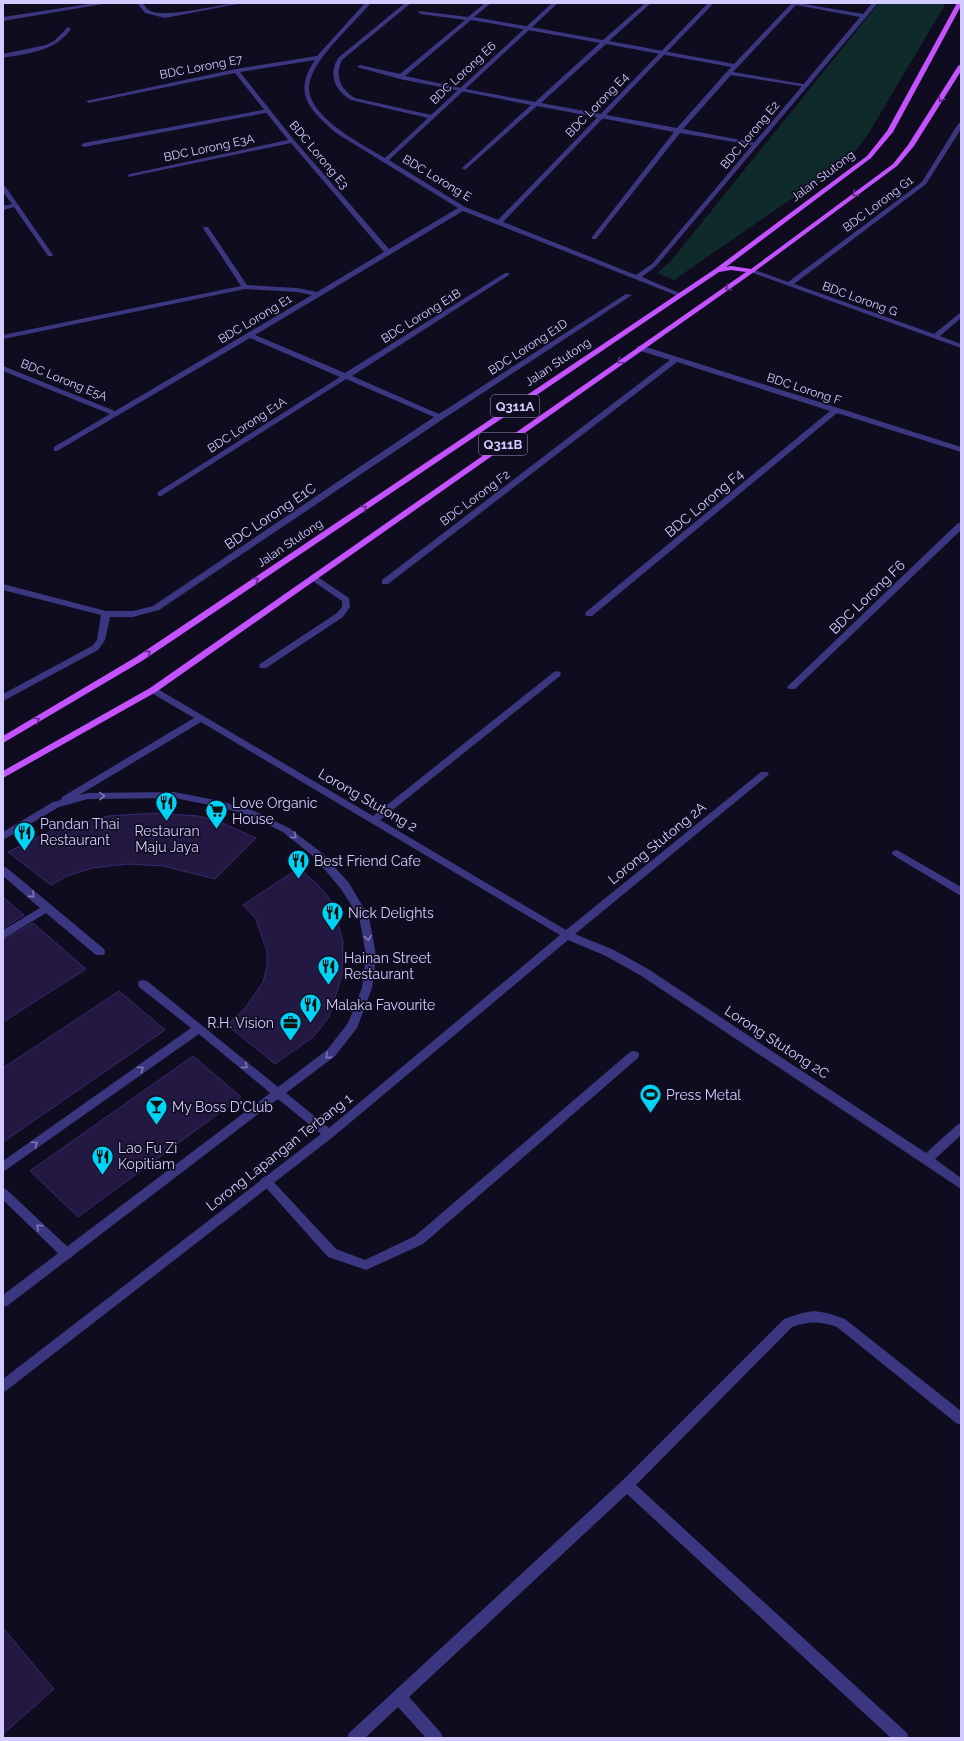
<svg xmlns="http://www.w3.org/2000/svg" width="964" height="1741" viewBox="0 0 964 1741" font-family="Raleway,sans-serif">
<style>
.green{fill:#0f2a2a}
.building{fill:#221841;stroke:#39296e}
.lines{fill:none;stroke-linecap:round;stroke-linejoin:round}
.lane{fill:#3b3680;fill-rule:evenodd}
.street{fill:#3b3680;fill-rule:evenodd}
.primary{fill:#c552ff;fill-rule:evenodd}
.oneway{stroke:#612c84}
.oneway2{stroke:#7f79b9}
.labels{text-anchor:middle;stroke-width:3.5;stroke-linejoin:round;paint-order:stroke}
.far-street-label{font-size:12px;fill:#d3cbff;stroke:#100c20}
.shield{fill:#100c20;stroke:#9892bc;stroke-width:1}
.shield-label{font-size:13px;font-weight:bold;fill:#d3cbff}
.street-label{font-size:14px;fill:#d3cbff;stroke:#100c20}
.poi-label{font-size:14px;fill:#d3cbff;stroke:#100c20;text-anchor:start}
</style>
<rect width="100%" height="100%" fill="#100c20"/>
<path class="green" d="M879,3H946L867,136L849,159L674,280L657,273L670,262Z"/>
<g class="building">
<path d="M155,813L198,816L218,821L256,838L215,879L163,866L128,864L92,868L67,876L51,885L8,852L57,828L108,816Z"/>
<path d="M299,868L319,886L329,898L334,911L343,941L342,975L329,1017L313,1037L275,1064L227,1025L246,1007L263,982L267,967V951L261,934L256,919L243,905Z"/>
<path d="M3,897L24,915L3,928Z"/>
<path d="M33,923L86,969L3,1022V940Z"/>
<path d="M119,991L165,1030L3,1142V1068Z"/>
<path d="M193,1056L241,1097L78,1217L30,1171Z"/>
<path d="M3,1628L54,1689L3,1734Z"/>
</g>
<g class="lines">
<g class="lane">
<path d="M485,3H491L474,17L603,40L645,3H651L609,41L734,64L792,3H796V5L733,72L809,85L806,87L731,75L683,129L756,143L758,144V146L680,133L596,239H592V237L674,132L537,106L465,170L462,168L463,167L531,105L400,79L357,67L360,65L400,74L465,20L421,14L418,12L419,11L468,17ZM471,20L489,23L600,43L535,102L461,88L405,76ZM606,44L731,67L677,128L541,103Z"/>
<path d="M268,109L271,111L270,112L84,147L81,145L84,143Z"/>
<path d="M313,574L349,598L350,607L343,617L266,668H260L259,666L260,664L337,613L342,607V601L310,579L309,577Z"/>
<path d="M3,866L7,868L104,949L105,952L104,955H96L46,913L3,939V930L40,908L3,876Z"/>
<path d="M143,980L147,981L283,1091L285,1094L283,1097L279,1098L275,1097L199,1034L3,1172V1161L191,1028L139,987L138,984L139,981Z"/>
<path d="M634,1051L638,1052L639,1055L638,1058L423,1244L366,1270L328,1257L260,1181L262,1178L266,1176L270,1178L336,1249L365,1260L415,1236L630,1052Z"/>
<path d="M3,1188L7,1190L71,1250L73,1254L71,1258L67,1259L63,1258L3,1200Z"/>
</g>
<g class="street">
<path d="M95,3H109L3,21V17Z"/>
<path d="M137,3H143C144,5 147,9 149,10C162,20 222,3 242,3L165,18L145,13Z"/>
<path d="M365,3H371C359,17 345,30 333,44C323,56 311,70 309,86C307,117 363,145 385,158L428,118L351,100C335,91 328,75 338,58L405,3H411L342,60C334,76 341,90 355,98L431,115L552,3H558L389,160L465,207L498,220L708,3H714L503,222L636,275L652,264L860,17L785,3H798L863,14L872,3H878L656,266L642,277L682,294V296H678L463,211L255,335L345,373L505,273H509V275L352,376L439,414L626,294L632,295L443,419L159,610L133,617H110L105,640L98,650L3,701V694L92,646L97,640L101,615L3,590V584L106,611H133L153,606L434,417L346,379L161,496H158V492L340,377L250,338L57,451H54V447L110,414L3,371V366L115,411L312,295L297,292L245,289L3,339V335L241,286L203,228L204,227H208L247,285L297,288L317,292L384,252L291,143L128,177L127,176L130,174L288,140L235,73L89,103L86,101L236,69L317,56ZM315,60C292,94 310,110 336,133L458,208L389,249L294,140L240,72Z"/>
<path d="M68,27L71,29C55,52 28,53 3,58V54L46,45L54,41Z"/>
<path d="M961,122V129L926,184L794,284L934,334L961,312V318L940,336L961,344V348L750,272V270L752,269L788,282L922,182L958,124Z"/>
<path d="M3,185L5,186L53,255L52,256H48L14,207L3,210V206L12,204L3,192Z"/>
<path d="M637,346H643L961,447V452L837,413L592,616H586L585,614L586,612L830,411L677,362L388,584H382V580L670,360L637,350Z"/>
<path d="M958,523H961V530L795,689H789L787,687L789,685Z"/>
<path d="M557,671L560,672L561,674L560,676L380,820L566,930L761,772H767L769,774L767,776L575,934L614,950L648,969L926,1153L957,1125L961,1123V1135L935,1159L961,1178V1189L640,975L606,956L568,940L333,1137L7,1390L3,1392V1379L321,1134L278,1099L7,1306L3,1307V1295L327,1050L348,1023L362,988L366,955L359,917L341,889L314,857L283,832L248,815L220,807L174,798L88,799L59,807L3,840V832L53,802L61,800L62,797L194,718L150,692L148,690L150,688H156L373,816L554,672ZM201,722L560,935L329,1128L286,1093L335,1056L357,1028L372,988L376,955L369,917L349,883L322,853L289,828L254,811L220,801L174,792L88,793L79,795Z"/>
<path d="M897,850L961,887V896L893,855L892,853L893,851Z"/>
<path d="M814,1311L827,1313L845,1319L961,1411V1425L956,1423L837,1327C821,1321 808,1321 792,1327L636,1485L907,1733L909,1738H891L627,1494L409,1697L441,1733L443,1738H426L398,1707L365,1738H347L349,1733L622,1481L784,1319L802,1313Z"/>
</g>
<path class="primary" d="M957,3H961V6L893,132L871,158L726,267L731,266L751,269L893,164L908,145L958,66L961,64V71L914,146L897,166L754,272L156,692L3,778V771L150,688L746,272L731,270L719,272L142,661L3,743V736L136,657L715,269L867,156L887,131Z"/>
</g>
<defs><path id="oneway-chevron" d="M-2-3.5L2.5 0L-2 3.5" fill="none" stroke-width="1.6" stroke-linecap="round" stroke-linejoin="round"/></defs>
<g class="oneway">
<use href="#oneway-chevron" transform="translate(941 99) rotate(121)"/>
<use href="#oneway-chevron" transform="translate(855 194) rotate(143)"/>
<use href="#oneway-chevron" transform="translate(728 288) rotate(146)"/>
<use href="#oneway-chevron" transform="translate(620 361) rotate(145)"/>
<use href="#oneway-chevron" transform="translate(364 508) rotate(-34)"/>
<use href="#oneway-chevron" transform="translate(256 580) rotate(-34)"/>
<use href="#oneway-chevron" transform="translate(148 653) rotate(-34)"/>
<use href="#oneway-chevron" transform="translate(37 720) rotate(-31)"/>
</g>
<g class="oneway2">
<use href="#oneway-chevron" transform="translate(102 796) rotate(-2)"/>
<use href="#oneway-chevron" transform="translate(294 836) rotate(38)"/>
<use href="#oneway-chevron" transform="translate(32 895) rotate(41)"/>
<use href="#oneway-chevron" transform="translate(368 938) rotate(79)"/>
<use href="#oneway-chevron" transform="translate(328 1056) rotate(139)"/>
<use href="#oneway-chevron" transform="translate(245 1066) rotate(39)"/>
<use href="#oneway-chevron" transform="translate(141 1069) rotate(-35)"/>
<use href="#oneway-chevron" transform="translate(35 1144) rotate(-35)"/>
<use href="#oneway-chevron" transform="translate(39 1227) rotate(-137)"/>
</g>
<defs>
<symbol id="restaurant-pin" viewBox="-11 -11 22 30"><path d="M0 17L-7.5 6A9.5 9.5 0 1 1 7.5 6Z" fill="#00d4f6" stroke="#100c20"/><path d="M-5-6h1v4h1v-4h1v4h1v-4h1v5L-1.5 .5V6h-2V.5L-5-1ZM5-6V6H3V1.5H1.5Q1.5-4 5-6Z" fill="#111"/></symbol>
<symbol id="supermarket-pin" viewBox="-11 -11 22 30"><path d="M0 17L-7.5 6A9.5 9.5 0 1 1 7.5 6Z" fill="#00d4f6" stroke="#100c20"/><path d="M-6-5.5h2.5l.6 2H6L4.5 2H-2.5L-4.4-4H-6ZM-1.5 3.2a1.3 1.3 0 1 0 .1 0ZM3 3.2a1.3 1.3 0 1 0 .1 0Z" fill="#111"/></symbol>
<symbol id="office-pin" viewBox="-11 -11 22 30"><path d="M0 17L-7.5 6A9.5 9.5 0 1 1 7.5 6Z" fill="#00d4f6" stroke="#100c20"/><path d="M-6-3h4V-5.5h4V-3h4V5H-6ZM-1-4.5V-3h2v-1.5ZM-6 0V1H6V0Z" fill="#111"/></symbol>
<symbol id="stadium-pin" viewBox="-11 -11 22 30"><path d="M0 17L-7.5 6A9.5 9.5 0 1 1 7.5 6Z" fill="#00d4f6" stroke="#100c20"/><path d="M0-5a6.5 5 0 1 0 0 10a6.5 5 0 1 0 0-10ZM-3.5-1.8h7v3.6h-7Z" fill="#111"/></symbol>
<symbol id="bar-pin" viewBox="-11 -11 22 30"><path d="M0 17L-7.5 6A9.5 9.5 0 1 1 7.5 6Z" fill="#00d4f6" stroke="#100c20"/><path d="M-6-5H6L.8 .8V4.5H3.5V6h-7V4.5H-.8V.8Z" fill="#111"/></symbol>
</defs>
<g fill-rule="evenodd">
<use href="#restaurant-pin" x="154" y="790" width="25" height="34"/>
<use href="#supermarket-pin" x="204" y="798" width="25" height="34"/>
<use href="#restaurant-pin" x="12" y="820" width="25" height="34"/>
<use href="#restaurant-pin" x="286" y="848" width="25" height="34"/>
<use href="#restaurant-pin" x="320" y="900" width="25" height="34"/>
<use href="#restaurant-pin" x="316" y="954" width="25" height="34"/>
<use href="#restaurant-pin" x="298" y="992" width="25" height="34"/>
<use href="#office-pin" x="278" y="1010" width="25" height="34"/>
<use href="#stadium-pin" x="638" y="1082" width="25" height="34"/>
<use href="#bar-pin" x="144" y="1094" width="25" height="34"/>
<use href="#restaurant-pin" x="90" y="1144" width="25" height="34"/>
</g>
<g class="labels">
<g class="far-street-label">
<text transform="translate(201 67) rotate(-11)" y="4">BDC Lorong E7</text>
<text transform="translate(463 73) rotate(-43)" y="4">BDC Lorong E6</text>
<text transform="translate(597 105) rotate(-46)" y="4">BDC Lorong E4</text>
<text transform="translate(750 135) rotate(-50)" y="4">BDC Lorong E2</text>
<text transform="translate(209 148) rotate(-12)" y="4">BDC Lorong E3A</text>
<text transform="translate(319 155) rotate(50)" y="4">BDC Lorong E3</text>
<text transform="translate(823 176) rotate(-37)" y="4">Jalan Stutong</text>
<text transform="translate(437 178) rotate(31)" y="4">BDC Lorong E</text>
<text transform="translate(878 204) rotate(-37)" y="4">BDC Lorong G1</text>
<text transform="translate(860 299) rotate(20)" y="4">BDC Lorong G</text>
<text transform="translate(421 316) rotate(-32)" y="4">BDC Lorong E1B</text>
<text transform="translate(255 319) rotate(-31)" y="4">BDC Lorong E1</text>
<text transform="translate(528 347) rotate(-33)" y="4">BDC Lorong E1D</text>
<text transform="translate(558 362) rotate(-34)" y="4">Jalan Stutong</text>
<text transform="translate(64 380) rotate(22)" y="4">BDC Lorong E5A</text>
<text transform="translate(804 389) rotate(18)" y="4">BDC Lorong F</text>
<text transform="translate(247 425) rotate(-33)" y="4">BDC Lorong E1A</text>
<text transform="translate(475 498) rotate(-37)" y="4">BDC Lorong F2</text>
<text transform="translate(290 543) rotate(-34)" y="4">Jalan Stutong</text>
</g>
<g class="shield">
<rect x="491" y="395" width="48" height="22" rx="3"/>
<rect x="479" y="433" width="48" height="22" rx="3"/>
</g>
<g class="shield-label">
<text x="515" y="411">Q311A</text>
<text x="503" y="449">Q311B</text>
</g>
<g class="street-label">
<text transform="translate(704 503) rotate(-40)" y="5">BDC Lorong F4</text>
<text transform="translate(270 516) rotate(-34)" y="5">BDC Lorong E1C</text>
<text transform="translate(867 597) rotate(-44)" y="5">BDC Lorong F6</text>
<text transform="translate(368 800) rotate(30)" y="5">Lorong Stutong 2</text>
<text transform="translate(657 843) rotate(-39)" y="5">Lorong Stutong 2A</text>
<text transform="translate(777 1042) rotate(33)" y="5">Lorong Stutong 2C</text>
<text transform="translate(279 1152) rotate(-38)" y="5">Lorong Lapangan Terbang 1</text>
</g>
<g class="poi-label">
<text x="232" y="808">Love Organic<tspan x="232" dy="16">House</tspan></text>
<text x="40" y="829">Pandan Thai<tspan x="40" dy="16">Restaurant</tspan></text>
<text x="167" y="836" text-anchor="middle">Restauran<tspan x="167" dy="16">Maju Jaya</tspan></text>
<text x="314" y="866">Best Friend Cafe</text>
<text x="348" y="918">Nick Delights</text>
<text x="344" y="963">Hainan Street<tspan x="344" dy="16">Restaurant</tspan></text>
<text x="326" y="1010">Malaka Favourite</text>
<text x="274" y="1028" text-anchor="end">R.H. Vision</text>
<text x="666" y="1100">Press Metal</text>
<text x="172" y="1112">My Boss D'Club</text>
<text x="118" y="1153">Lao Fu Zi<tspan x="118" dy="16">Kopitiam</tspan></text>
</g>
</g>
<rect width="964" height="1741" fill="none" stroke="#d3cbff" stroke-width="8"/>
</svg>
